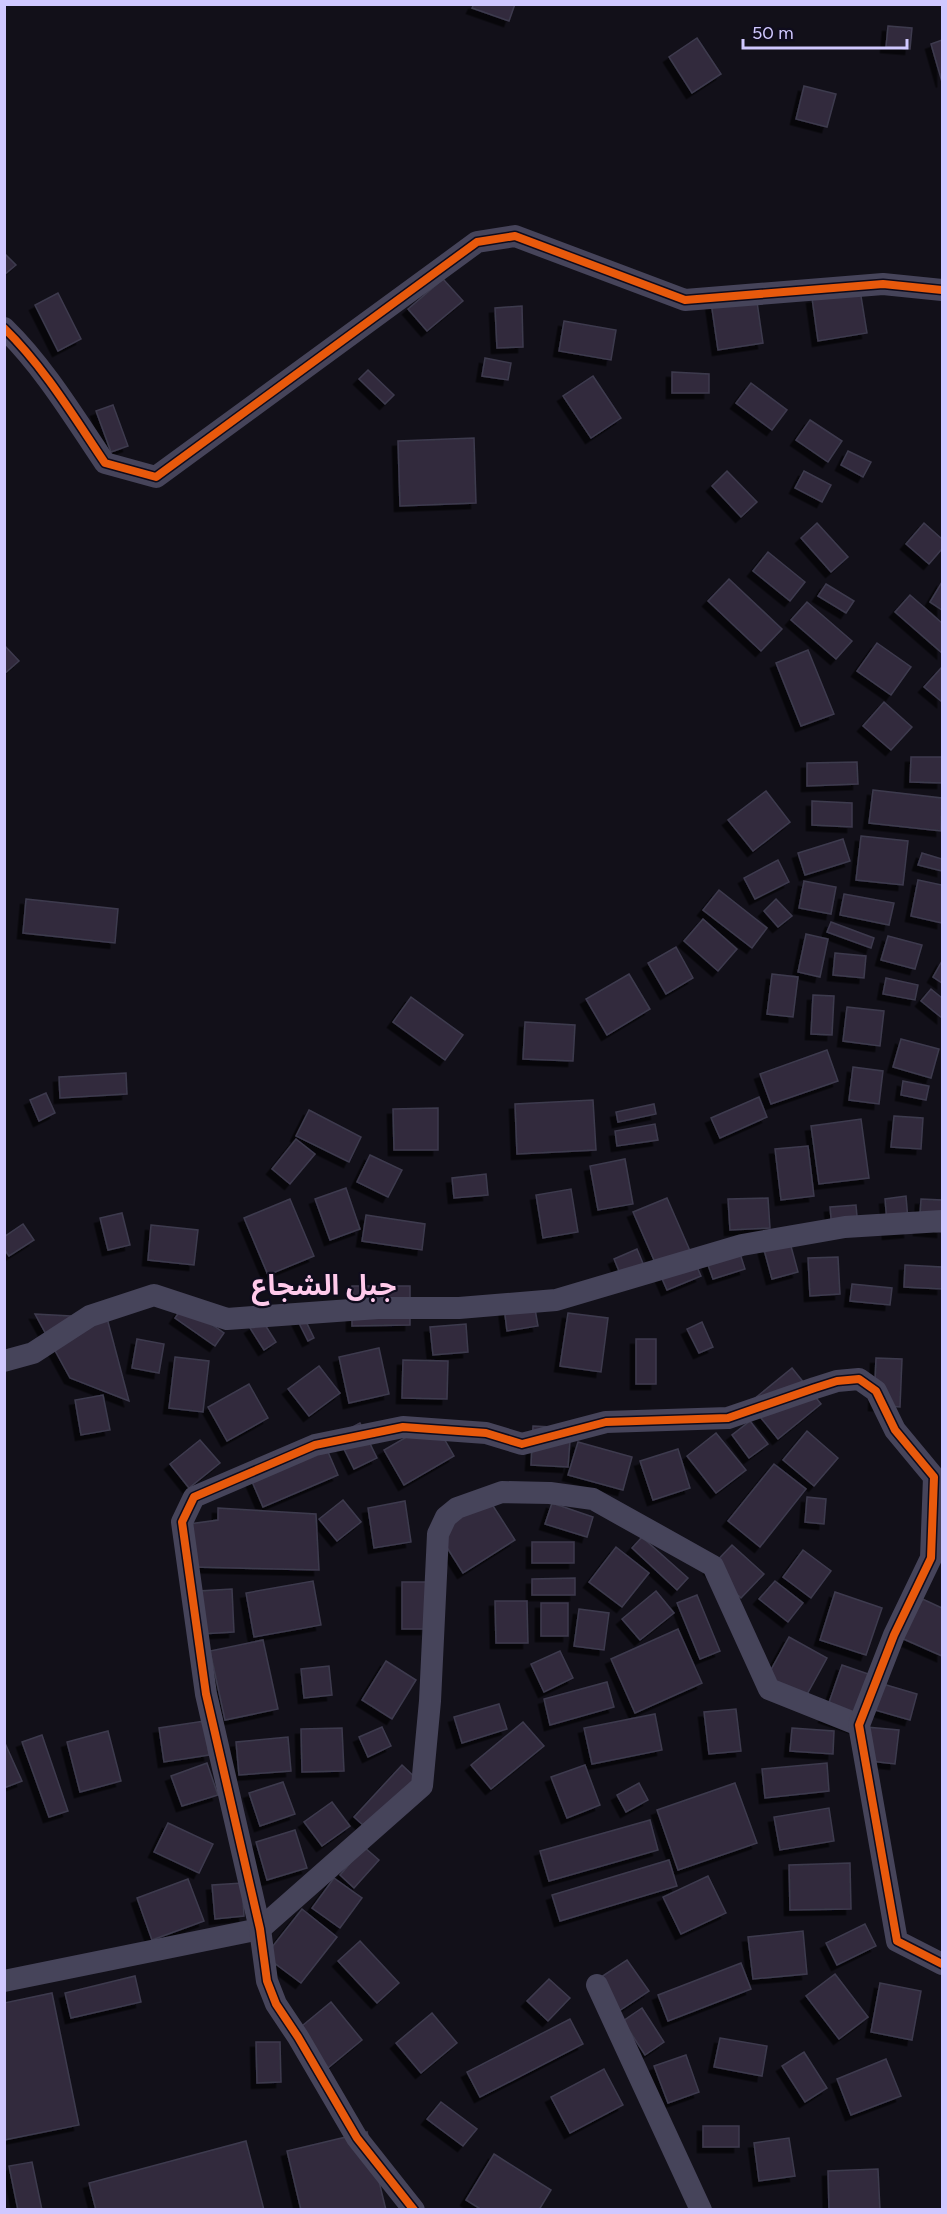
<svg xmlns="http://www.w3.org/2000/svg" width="947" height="2214" viewBox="0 0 947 2214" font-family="Figtree,'Noto Sans Arabic',sans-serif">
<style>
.building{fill:#302c3d;stroke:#3e3a4e;stroke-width:1.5;filter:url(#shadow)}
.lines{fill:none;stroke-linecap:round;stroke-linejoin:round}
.minor{stroke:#46445a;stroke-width:22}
.cycleway-casing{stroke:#0f0c1d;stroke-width:11}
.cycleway{stroke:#e8590c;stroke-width:8}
.labels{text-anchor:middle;stroke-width:4.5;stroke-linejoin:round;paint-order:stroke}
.district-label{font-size:28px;font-weight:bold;fill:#ffcaeb;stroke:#0f0c1d}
</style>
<defs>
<filter id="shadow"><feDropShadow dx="-5.5" dy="5.5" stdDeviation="0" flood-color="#0009"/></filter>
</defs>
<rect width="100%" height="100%" fill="#121019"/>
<g class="building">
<path d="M474,4H515L509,21L472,8Z"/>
<path d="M888,26L912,28L910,49L886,47Z"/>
<path d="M697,38L721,74L692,93L669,57Z"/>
<path d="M942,40V82L931,44Z"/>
<path d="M804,86L836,94L827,127L796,119Z"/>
<path d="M4,253L16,265L4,275Z"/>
<path d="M443,279L463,301L427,331L408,309Z"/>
<path d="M860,290L867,333L818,341L812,298Z"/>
<path d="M58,293L81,339L58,351L35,305Z"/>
<path d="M756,295L763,343L718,350L711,302Z"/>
<path d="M522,306L523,347L497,348L495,308Z"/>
<path d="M564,321L616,330L611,360L559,351Z"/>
<path d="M485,358L511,363L508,380L482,376Z"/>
<path d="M368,370L394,395L385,404L359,379Z"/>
<path d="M672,372L709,374V393H672Z"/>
<path d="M593,376L621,418L591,438L563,396Z"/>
<path d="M751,383L787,410L772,430L736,403Z"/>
<path d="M113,405L128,446L111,452L96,411Z"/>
<path d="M810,420L842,441L828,462L796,440Z"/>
<path d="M474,438L476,503L400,506L398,441Z"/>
<path d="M848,451L871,462L863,477L841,465Z"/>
<path d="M727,471L757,502L741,517L712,486Z"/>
<path d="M804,471L831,485L822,502L795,488Z"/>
<path d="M817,523L848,557L831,572L801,538Z"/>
<path d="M924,523L942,539V549L929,564L906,544Z"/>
<path d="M768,552L805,582L790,601L753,571Z"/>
<path d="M729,579L782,629L761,651L708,601Z"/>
<path d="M942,582V610L930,602Z"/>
<path d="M826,584L854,601L846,613L818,596Z"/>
<path d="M910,595L942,623V653L895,612Z"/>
<path d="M807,602L852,641L836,659L791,620Z"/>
<path d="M877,643L911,667L891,695L857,671Z"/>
<path d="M4,645L19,661L4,674Z"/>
<path d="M808,650L834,714L801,726L776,663Z"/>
<path d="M941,668L942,669V702L924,687Z"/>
<path d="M884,702L912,727L891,750L863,726Z"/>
<path d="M911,757H942V783L910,782Z"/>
<path d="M857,762L858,784L807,786V763Z"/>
<path d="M873,790L942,798L941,831L869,823Z"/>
<path d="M766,791L790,822L753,851L728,820Z"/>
<path d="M812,801L852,803V827L812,825Z"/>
<path d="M861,836L908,841L903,885L856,880Z"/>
<path d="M843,839L850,861L805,875L798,853Z"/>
<path d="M922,853L942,859V871L918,865Z"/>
<path d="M778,860L789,882L755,899L744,878Z"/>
<path d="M918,880L942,885V923L911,916Z"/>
<path d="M804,881L836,887L831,914L799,908Z"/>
<path d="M719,890L767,928L752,948L703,910Z"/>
<path d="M844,894L894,903L889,925L840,915Z"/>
<path d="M26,899L118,909L115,943L23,933Z"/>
<path d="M776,899L792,916L778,927L764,911Z"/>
<path d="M703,919L737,949L718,971L684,941Z"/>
<path d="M831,922L874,938L871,948L827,932Z"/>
<path d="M806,934L828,939L820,977L798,972Z"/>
<path d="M888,936L922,945L915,969L881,960Z"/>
<path d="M676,947L693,978L666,994L648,963Z"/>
<path d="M835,953L866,956L864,978L833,975Z"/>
<path d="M942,961V983L933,977Z"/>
<path d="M629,974L650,1009L607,1035L586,999Z"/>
<path d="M772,974L798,977L793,1017L767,1014Z"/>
<path d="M886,978L918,985L915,1000L883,994Z"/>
<path d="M931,989L942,998V1018L921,1001Z"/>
<path d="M813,995L834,996L832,1035L811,1034Z"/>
<path d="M411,997L463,1035L445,1060L393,1022Z"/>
<path d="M847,1007L884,1011L880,1046L843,1041Z"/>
<path d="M525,1022L575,1025L573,1061L523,1059Z"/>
<path d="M901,1039L939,1049L931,1078L893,1067Z"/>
<path d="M827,1050L838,1081L771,1104L760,1074Z"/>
<path d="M853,1067L883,1071L879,1104L849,1100Z"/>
<path d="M126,1073L127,1094L60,1098L59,1077Z"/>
<path d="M903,1081L929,1086L926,1100L901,1095Z"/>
<path d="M46,1093L55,1113L39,1121L30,1100Z"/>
<path d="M759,1097L767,1117L720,1138L711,1118Z"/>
<path d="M593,1100L596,1150L517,1154L515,1104Z"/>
<path d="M654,1104L656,1114L618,1122L616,1112Z"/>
<path d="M438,1108V1150H394L393,1109Z"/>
<path d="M309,1110L361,1137L349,1162L296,1136Z"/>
<path d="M894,1116L923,1118L921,1149L891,1147Z"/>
<path d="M861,1119L869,1178L819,1184L811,1126Z"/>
<path d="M655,1124L658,1140L617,1146L615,1131Z"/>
<path d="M296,1139L315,1154L290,1184L272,1169Z"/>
<path d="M808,1146L814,1196L781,1200L775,1149Z"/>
<path d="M370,1155L402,1170L388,1197L357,1182Z"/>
<path d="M625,1159L633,1204L598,1210L590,1166Z"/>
<path d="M486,1174L488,1195L454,1198L452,1178Z"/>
<path d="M346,1188L360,1229L330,1240L315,1199Z"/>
<path d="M571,1189L578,1232L543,1238L536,1195Z"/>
<path d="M906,1196L909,1232L888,1234L885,1199Z"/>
<path d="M667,1198L701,1276L667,1290L633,1212Z"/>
<path d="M768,1198L770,1228L730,1230L728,1199Z"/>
<path d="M290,1199L314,1256L268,1275L244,1218Z"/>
<path d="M921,1199L942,1200V1232L919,1230Z"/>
<path d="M856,1205L858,1227L832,1229L830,1207Z"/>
<path d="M122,1213L130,1245L108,1250L100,1218Z"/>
<path d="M366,1215L425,1224L422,1250L362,1241Z"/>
<path d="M23,1224L34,1240L9,1256L4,1249V1237Z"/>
<path d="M151,1225L198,1230L194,1265L148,1260Z"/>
<path d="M789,1239L798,1272L772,1279L763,1246Z"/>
<path d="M736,1241L745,1269L713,1279L703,1251Z"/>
<path d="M637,1249L647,1273L624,1283L614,1259Z"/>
<path d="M838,1257L840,1294L810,1296L808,1258Z"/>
<path d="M905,1265L942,1267V1289L904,1287Z"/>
<path d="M852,1284L892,1288L890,1305L850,1301Z"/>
<path d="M352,1286H410V1325L352,1326Z"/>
<path d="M534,1303L538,1326L507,1331L504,1307Z"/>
<path d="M184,1305L224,1333L215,1346L175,1318Z"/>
<path d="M300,1309L314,1338L308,1341L294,1313Z"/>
<path d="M568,1313L608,1318L601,1372L560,1366Z"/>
<path d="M35,1314L107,1318L129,1401L70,1378Z"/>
<path d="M262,1320L276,1342L264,1350L250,1328Z"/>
<path d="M702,1322L713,1347L699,1353L687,1329Z"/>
<path d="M466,1324L468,1352L433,1355L430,1327Z"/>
<path d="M137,1339L164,1344L159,1373L132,1368Z"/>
<rect x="636" y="1339" width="20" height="45"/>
<path d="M379,1348L389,1394L349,1403L339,1357Z"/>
<path d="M175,1357L209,1361L203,1412L169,1408Z"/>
<path d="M876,1358L902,1359L900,1407L874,1405Z"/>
<path d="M403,1360L448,1361L447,1399L402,1398Z"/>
<path d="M319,1366L340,1393L309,1416L288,1389Z"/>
<path d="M792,1368L821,1404L778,1439L749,1403Z"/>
<path d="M249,1384L268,1418L227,1441L208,1407Z"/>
<path d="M103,1395L110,1430L81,1435L75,1400Z"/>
<path d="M434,1421L454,1456L404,1485L384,1450Z"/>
<path d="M750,1421L768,1444L749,1458L732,1435Z"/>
<path d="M360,1423L377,1458L354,1469L337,1435Z"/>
<path d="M533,1426L571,1428L568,1467L531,1465Z"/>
<path d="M807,1431L838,1458L814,1486L783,1460Z"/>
<path d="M716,1433L746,1470L716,1493L687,1456Z"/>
<path d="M200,1440L220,1463L189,1488L170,1464Z"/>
<path d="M578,1442L632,1457L623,1490L568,1475Z"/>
<path d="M325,1445L338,1475L263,1507L250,1477Z"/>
<path d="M678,1449L690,1488L653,1500L640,1461Z"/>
<path d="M774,1464L806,1489L760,1547L728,1521Z"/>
<path d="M486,1495L515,1540L463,1573L434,1527Z"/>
<path d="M807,1497L826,1499L824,1524L805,1522Z"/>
<path d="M343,1500L361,1522L337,1541L319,1519Z"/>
<path d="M405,1501L411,1542L374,1548L368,1508Z"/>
<path d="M552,1503L593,1517L587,1537L545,1524Z"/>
<path d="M218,1508L316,1514L319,1570L193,1567L189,1524L218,1520Z"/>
<path d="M642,1537L688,1578L677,1590L632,1548Z"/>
<rect x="532" y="1542" width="42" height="21"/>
<path d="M732,1545L764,1574L741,1598L709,1569Z"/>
<path d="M616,1547L649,1573L622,1607L589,1582Z"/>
<path d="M803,1550L831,1571L811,1598L783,1577Z"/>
<path d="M575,1578V1595H532V1579Z"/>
<path d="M313,1581L321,1625L254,1637L246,1593Z"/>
<path d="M775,1581L803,1603L788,1622L759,1599Z"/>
<rect x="402" y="1582" width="24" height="47"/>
<path d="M232,1589L234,1632L201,1634L198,1591Z"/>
<path d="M656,1591L674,1613L640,1640L622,1619Z"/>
<path d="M835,1592L882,1608L866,1655L820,1640Z"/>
<path d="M697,1595L720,1651L700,1659L677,1603Z"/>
<path d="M916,1596L942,1608V1656L899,1637Z"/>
<path d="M495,1601H527L528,1643H496Z"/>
<rect x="541" y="1603" width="27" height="33"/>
<path d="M579,1609L609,1613L604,1650L574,1646Z"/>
<path d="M678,1629L702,1683L635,1713L611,1659Z"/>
<path d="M789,1637L827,1658L805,1698L767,1677Z"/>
<path d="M263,1640L278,1709L225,1720L210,1651Z"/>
<path d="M560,1651L573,1678L544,1692L531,1664Z"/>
<path d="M386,1661L416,1680L392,1719L362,1700Z"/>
<path d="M842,1665L877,1677L859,1729L824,1717Z"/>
<path d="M329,1666L332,1695L304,1698L301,1669Z"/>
<path d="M607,1682L614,1707L550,1725L544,1699Z"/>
<path d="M883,1684L917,1694L910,1720L875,1710Z"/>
<path d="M499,1704L507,1729L462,1743L454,1717Z"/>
<path d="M736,1709L741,1751L709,1754L704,1712Z"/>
<path d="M655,1714L662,1750L592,1764L584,1728Z"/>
<path d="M204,1721L209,1755L164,1762L159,1728Z"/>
<path d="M523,1722L544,1746L491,1789L471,1765Z"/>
<path d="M382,1727L391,1746L368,1757L359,1737Z"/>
<path d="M866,1727L899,1730L895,1764L862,1760Z"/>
<path d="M342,1728L344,1771L302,1772L301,1729Z"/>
<path d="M792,1728L834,1731L833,1754L790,1751Z"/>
<path d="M108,1731L121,1781L80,1792L67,1742Z"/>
<path d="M42,1735L68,1811L49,1817L22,1742Z"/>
<path d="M288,1737L291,1771L239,1775L236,1742Z"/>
<path d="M4,1741L22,1781L4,1788Z"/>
<path d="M207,1763L218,1795L182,1806L171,1776Z"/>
<path d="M827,1763L829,1791L765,1798L762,1769Z"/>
<path d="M402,1765L420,1782L373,1834L354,1817Z"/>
<path d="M585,1765L600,1805L567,1818L551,1777Z"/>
<path d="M283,1782L295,1814L260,1826L249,1793Z"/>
<path d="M639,1783L648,1800L626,1812L617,1795Z"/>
<path d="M735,1783L757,1843L678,1870L657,1810Z"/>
<path d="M332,1802L350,1826L322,1846L304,1822Z"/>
<path d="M829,1808L834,1841L780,1850L774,1817Z"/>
<path d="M650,1820L658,1850L549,1881L540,1851Z"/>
<path d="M168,1823L213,1844L199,1873L154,1852Z"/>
<path d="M295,1830L307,1868L267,1880L256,1842Z"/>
<path d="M364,1847L379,1860L354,1888L340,1875Z"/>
<path d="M669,1860L677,1886L560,1921L552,1895Z"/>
<path d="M850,1863L851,1909L790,1910L789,1865Z"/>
<path d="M708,1876L726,1913L681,1934L663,1897Z"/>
<path d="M334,1878L362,1898L340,1928L312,1908Z"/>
<path d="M188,1879L204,1921L152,1940L137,1898Z"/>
<path d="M242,1883L244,1916L215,1919L212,1885Z"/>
<path d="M302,1909L337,1937L301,1983L265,1956Z"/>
<path d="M865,1924L876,1946L837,1965L826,1943Z"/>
<path d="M803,1931L807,1974L753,1979L748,1937Z"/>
<path d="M360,1941L399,1983L377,2003L338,1961Z"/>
<path d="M627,1960L649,1991L619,2011L598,1979Z"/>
<path d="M741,1963L751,1989L668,2021L658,1995Z"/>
<path d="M835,1974L868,2017L839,2039L806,1996Z"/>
<path d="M135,1976L141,2002L71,2018L65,1993Z"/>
<path d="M549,1979L570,1998L548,2021L527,2001Z"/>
<path d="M880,1983L921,1991L912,2040L871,2032Z"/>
<path d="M52,1993L79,2125L4,2140V2003Z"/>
<path d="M331,2002L362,2040L328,2068L297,2030Z"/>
<path d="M642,2008L664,2042L645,2055L623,2021Z"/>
<path d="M432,2013L457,2043L421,2073L396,2043Z"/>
<path d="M570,2019L583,2044L480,2097L467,2072Z"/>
<path d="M720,2038L767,2046L762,2076L714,2067Z"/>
<path d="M256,2042H280L281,2082L257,2083Z"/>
<path d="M804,2052L827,2088L805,2102L782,2066Z"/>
<path d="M686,2055L699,2092L668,2103L654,2066Z"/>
<path d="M886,2059L901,2096L851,2115L837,2079Z"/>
<path d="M604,2069L623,2105L570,2133L551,2097Z"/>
<path d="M441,2102L477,2129L463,2146L427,2119Z"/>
<rect x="703" y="2126" width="36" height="21"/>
<path d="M367,2132L386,2210H301L287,2151Z"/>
<path d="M789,2138L795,2176L759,2181L754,2143Z"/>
<path d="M246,2141L264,2210H96L89,2183Z"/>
<path d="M494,2154L551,2190L539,2210H482L466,2200Z"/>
<path d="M32,2162L42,2210H18L9,2166Z"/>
<path d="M878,2169L880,2210H829L828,2171Z"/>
</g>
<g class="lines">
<g class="minor">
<path d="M4,328C44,367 74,417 105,463L156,477L477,242L515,236L685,300L883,284L942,290"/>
<path d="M4,1361L33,1353L90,1316L154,1295L227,1319L378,1308H459L556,1300L742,1245L845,1227L942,1221"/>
<path d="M4,1981L260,1929L422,1786L430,1701L438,1534L446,1517L457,1508L502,1492L550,1493L593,1499L713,1566L769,1689L859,1725"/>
<path d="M597,1985L701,2210"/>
<path d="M414,2210L357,2138L298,2037L276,2004L267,1981L260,1929L206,1694L182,1522L194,1497L315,1445L403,1427L486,1433L522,1444L606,1422L728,1418L815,1388L837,1381L859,1379L876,1391L895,1430L934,1477L931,1558L894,1635L859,1725L897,1941L942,1964"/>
</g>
<defs>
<g id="cycleway">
<path d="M4,328C44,367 74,417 105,463L156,477L477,242L515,236L685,300L883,284L942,290"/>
<path d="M414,2210L357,2138L298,2037L276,2004L267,1981L260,1929L206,1694L182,1522L194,1497L315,1445L403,1427L486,1433L522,1444L606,1422L728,1418L815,1388L837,1381L859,1379L876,1391L895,1430L934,1477L931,1558L894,1635L859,1725L897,1941L942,1964"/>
</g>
</defs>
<use href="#cycleway" class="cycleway-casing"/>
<use href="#cycleway" class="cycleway"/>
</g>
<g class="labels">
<g class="district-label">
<text x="324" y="1295">جبل الشجاع</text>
</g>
</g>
<rect width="947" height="2214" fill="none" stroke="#d0c8ff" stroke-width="12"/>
<path d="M743 39v9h164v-9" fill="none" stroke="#d0c8ff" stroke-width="3"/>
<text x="752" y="39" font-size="18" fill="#d0c8ff" stroke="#0f0c1d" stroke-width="4.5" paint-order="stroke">50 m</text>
</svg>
